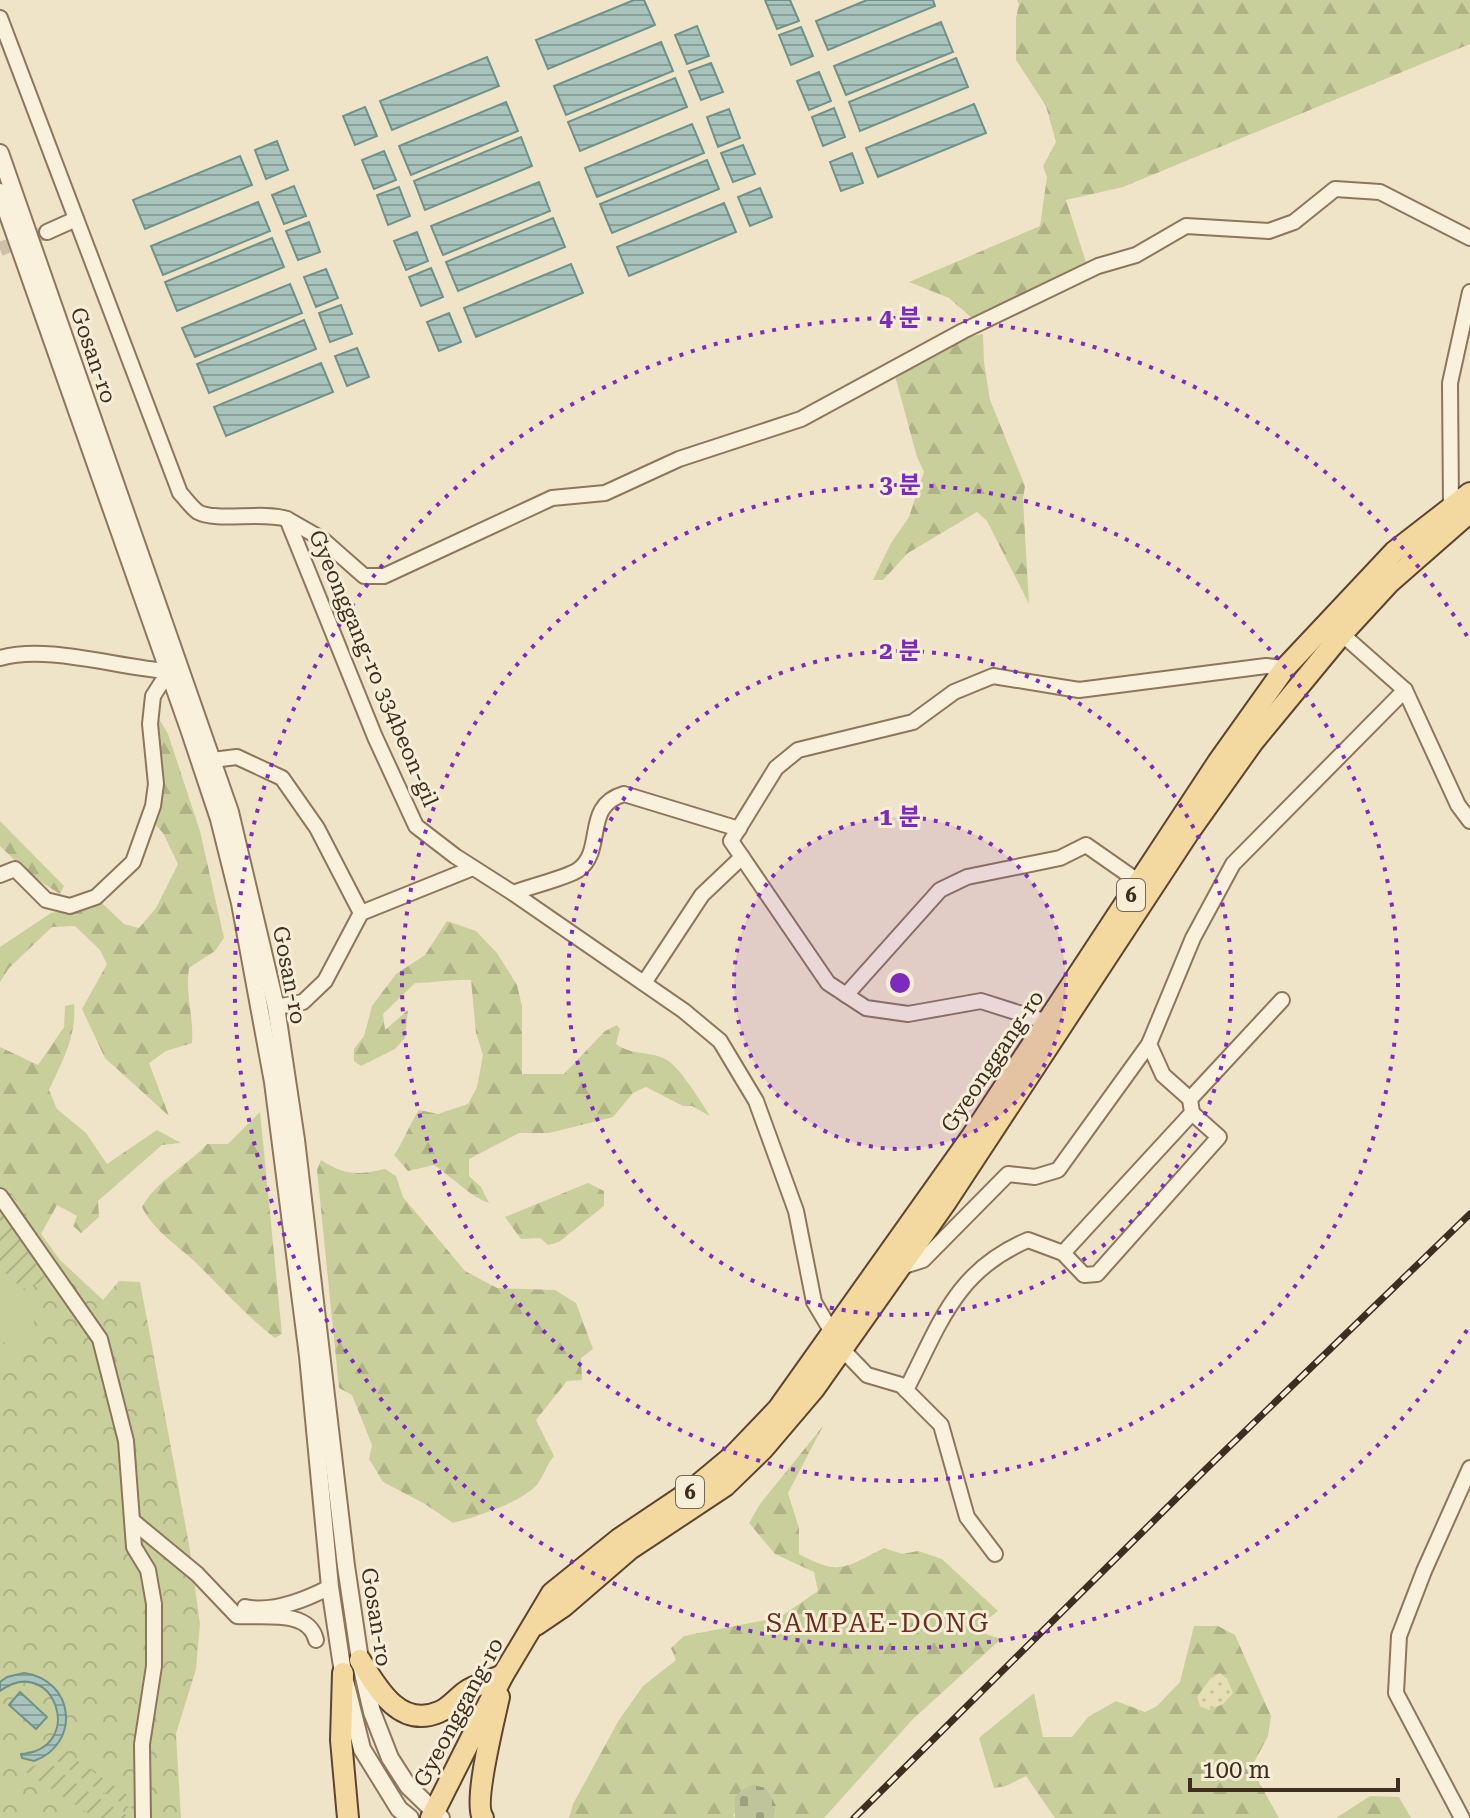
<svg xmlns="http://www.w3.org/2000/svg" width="1470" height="1818" viewBox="0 0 1470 1818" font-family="'Roboto Serif','Noto Sans KR',serif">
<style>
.farmland{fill:url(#farmland-dots)}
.forest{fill:url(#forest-firs);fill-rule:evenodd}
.cemetery{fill:url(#cemetery-stones)}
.park{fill:url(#park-crowns)}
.garden{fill:url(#garden-furrows)}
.pitch{fill:#c9cf9b}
.water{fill:url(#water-rules);stroke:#6f938a;stroke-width:2}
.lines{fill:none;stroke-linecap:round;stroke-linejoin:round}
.minor-tunnel{stroke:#ccc0a6;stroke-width:14;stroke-dasharray:14 7;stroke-linecap:butt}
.minor-casing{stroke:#8d765c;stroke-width:18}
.tertiary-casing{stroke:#8d765c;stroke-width:20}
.primary-casing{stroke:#5b4430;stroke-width:24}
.minor{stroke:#faf1dc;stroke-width:14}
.tertiary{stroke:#faf1dc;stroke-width:16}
.primary{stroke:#f3d9a0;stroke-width:20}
.rail-casing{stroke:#3d2e20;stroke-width:7}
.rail{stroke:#f7eed8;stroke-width:4;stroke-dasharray:12;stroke-linecap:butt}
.ring{fill:none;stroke:#7b2cbf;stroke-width:4;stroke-dasharray:4 8}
.labels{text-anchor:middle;stroke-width:6;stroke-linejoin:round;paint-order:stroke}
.shield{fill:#f7eed8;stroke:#756857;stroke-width:2}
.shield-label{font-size:20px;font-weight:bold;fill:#3d2e20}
.street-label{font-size:22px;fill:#3d2e20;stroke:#f7eed8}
.quarter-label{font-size:26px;letter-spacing:2px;fill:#6b2e1e;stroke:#f7eed8}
.centre{fill:#7b2cbf;stroke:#f7eed8;stroke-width:4}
.ring-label{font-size:24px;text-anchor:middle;font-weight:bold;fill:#7b2cbf;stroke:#f7eed8;stroke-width:6;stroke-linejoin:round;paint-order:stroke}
</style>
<defs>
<pattern id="farmland-dots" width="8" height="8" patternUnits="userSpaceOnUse" patternTransform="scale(2)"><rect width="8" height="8" fill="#e6deb5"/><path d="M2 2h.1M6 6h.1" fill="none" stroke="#c6bf9b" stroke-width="1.8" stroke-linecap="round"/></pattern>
<pattern id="forest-firs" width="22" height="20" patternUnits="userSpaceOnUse" patternTransform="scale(2)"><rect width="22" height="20" fill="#c9cf9b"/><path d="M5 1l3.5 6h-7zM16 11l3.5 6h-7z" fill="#aeb285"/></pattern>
<pattern id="cemetery-stones" width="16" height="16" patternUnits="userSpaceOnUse" patternTransform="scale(2)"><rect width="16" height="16" fill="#bfc49a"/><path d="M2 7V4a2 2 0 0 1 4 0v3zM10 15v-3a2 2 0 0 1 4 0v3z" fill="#9ca07d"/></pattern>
<pattern id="park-crowns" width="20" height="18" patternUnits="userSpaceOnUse" patternTransform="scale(2)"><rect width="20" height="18" fill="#c9cf9b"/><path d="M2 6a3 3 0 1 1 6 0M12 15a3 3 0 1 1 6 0" fill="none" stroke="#aeb285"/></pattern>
<pattern id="garden-furrows" width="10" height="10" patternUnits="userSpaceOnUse" patternTransform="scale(2)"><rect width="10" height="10" fill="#c9cf9b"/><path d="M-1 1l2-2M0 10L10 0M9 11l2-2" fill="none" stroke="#aeb285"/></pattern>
<pattern id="water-rules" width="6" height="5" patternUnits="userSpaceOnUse" patternTransform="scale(2)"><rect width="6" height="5" fill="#a9c4bc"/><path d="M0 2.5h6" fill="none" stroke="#8ba098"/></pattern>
</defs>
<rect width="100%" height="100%" fill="#f0e4c8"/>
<path class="farmland" d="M1220,1673L1227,1679L1233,1693L1223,1704L1209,1710L1200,1706L1197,1697L1211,1678Z"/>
<g class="forest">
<path d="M1017,0H1470V44L1123,187L1066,200L1086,262L973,319L949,298L909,282L1040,226L1047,177L1043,166L1056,142L1046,106L1016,60V18L1019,4Z"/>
<path d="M983,334L984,362L990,400L1025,486L1023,499L1029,604L987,521L977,512L908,553L883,580H873L891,543L909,517L924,472L917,457L895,376L963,338Z"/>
<path d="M159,719L168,734L200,831L224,938L215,951L189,968C185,995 194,1016 192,1043L166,1051L149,1063L169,1116L105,1058L82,1009L107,964L100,950L75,926L52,927L9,968L0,982V947L51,913L80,908L103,895L102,903L124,924L139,928L156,908L178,864L163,833L151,820L154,722Z"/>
<path d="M0,821L64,886L60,894L30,875L0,846Z"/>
<path d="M447,921L476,931L497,953L517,985L522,1006V1074H564L605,1031L617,1025L620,1029L616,1044C631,1055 646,1051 663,1058C679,1064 700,1101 710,1116L692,1106H683L646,1087L633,1093L613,1117L549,1133H519L469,1159V1176L481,1187L489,1203C472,1198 451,1176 434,1165L408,1171L394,1155C404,1141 409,1125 419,1110L438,1114L468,1104L477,1087L483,1055L476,1033L471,980C452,979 434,983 415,983L383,1014L385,1030L408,1010L405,1038L395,1049L361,1066L354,1061V1049L364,1036L372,1006L396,974L425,955Z"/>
<path d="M74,1004C77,1035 62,1062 49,1090L57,1109L86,1133L107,1164L157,1130L181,1143L162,1145L98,1201L99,1217L81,1233L73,1226L77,1216L57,1205L41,1234L0,1177V1047L38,1065L64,1027L65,1006Z"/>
<path d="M260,1112L282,1334L275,1338C245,1315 221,1287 194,1261C176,1244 153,1230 142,1207C156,1181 187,1166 207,1144H228Z"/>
<path d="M321,1160C346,1176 357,1175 385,1169L396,1176L403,1197L465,1271L497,1288L555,1290L576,1303L593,1349L581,1358L582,1380L567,1381L536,1420L554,1456C546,1465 545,1474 538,1483C526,1501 473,1518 453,1523L425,1504L383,1482L369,1459L372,1445L352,1395L339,1388L317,1170Z"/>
<path d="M588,1183L604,1191V1206L559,1242L548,1245L540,1238L521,1239L505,1217Z"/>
<path d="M823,1426L788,1493L799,1528V1554C840,1576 844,1568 884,1548L902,1554L918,1551L942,1559L998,1611L974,1630L1001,1639L913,1719L824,1818H774L776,1806L733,1814L735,1818H569L573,1804L619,1720L643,1686L676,1660L671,1648L684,1636L780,1617L818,1591L814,1572L775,1554L749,1523L760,1504Z"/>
<path d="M1194,1626H1218L1235,1635L1271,1716L1268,1736L1251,1768L1279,1818H1055L1026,1776L1006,1786L994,1788L979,1738L1034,1693L1043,1737H1072L1088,1717L1116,1701L1145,1712L1157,1706L1180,1682ZM1220,1673L1227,1679L1233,1693L1223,1704L1209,1710L1200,1706L1197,1697L1211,1678Z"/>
<path d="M1370,1796L1399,1797L1411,1818H1336Z"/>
</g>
<path class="cemetery" d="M753,1785L766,1788L776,1806L774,1818H735V1797L743,1789Z"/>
<path class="park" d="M0,1177L60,1260L103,1300L119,1281L140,1282L189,1544L200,1624L196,1669L176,1734L181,1818H0Z"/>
<g class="garden">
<path d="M0,1209L47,1280L23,1289L0,1269Z"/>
<path d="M61,1750L132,1798L133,1809L95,1788L52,1757Z"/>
<path d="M47,1761L82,1788L131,1818H95L23,1770Z"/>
</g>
<path class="pitch" d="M0,1269C23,1286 32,1304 36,1332C30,1346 19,1352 5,1344L0,1335Z"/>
<g class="water">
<path d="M634,0H644L655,25L548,69L536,40Z"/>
<path d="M765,0H790L799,21L777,29Z"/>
<path d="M867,0H933L935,6L828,50L816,21Z"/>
<path d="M941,22L953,52L846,95L834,66Z"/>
<path d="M697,26L709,56L687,64L675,35Z"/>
<path d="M801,27L813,56L791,65L779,35Z"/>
<path d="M661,42L673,71L566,115L554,86Z"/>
<path d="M487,57L499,86L392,130L380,101Z"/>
<path d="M956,58L968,87L860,131L849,102Z"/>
<path d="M711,63L723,92L701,100L689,71Z"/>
<path d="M819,72L831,101L809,110L797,81Z"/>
<path d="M675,78L687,107L580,151L568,122Z"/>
<path d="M506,102L518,131L411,175L399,146Z"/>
<path d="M974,104L986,133L878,177L866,148Z"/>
<path d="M365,107L377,136L355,145L343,116Z"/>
<path d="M834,108L845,137L823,146L812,117Z"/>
<path d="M729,109L740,138L718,147L707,117Z"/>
<path d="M692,124L704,153L597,197L585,168Z"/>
<path d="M521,137L532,166L425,210L414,181Z"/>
<path d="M277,141L288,170L266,179L255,150Z"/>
<path d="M743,145L755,174L733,182L721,153Z"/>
<path d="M384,151L396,180L374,189L362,160Z"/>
<path d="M852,153L863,183L841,191L830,162Z"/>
<path d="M240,156L252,185L145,229L133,200Z"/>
<path d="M707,160L719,189L612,233L600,204Z"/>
<path d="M539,182L550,211L443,255L431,226Z"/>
<path d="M294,186L306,216L284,224L272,195Z"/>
<path d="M399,187L410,216L388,225L377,195Z"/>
<path d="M760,188L772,217L750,226L738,197Z"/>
<path d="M258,202L270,231L163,275L151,246Z"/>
<path d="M724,203L736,232L629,276L617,247Z"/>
<path d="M553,218L565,247L458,291L446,262Z"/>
<path d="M309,222L320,252L298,260L286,231Z"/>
<path d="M417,232L428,261L406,270L394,241Z"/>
<path d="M272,238L284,267L177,311L165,282Z"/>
<path d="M571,264L583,293L476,337L464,308Z"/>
<path d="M431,268L443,297L421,306L409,277Z"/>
<path d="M326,269L338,298L316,307L304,277Z"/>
<path d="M290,284L302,313L195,357L182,328Z"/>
<path d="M341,305L352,334L330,342L319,313Z"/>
<path d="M449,313L461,342L439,351L427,322Z"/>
<path d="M304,320L316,349L209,393L197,364Z"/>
<path d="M357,348L369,377L347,386L335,356Z"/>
<path d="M321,363L333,392L226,436L214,407Z"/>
<path d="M24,1673C75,1680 81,1744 34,1761L22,1758L21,1754C88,1748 53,1652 0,1691V1682L7,1677Z"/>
<path d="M20,1692L47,1717L36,1729L9,1705Z"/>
</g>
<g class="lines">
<path class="minor-tunnel" d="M0,249L47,232"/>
<defs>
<g id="minor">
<path d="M0,18L180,493C185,498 192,508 198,512C216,522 262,511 287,519"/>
<path d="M47,232L76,219"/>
<path d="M1451,506L1450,383L1470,292"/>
<path d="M1335,628L1405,690L1458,805L1470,821"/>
<path d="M0,658C47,644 119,668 169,671L153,696L150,724L156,784L153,806L133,862L96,897L70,906L46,900L15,869L0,875"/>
<path d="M212,760L237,757L282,778L317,828L361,913"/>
<path d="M513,893C528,887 566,878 578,870C606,850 582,806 624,794L739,829"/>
<path d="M644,983L702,895L742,857"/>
<path d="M846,995L940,890L967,877L1060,858L1086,845L1139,882"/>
<path d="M276,1007L303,1002L325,981L361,913L473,868"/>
<path d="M1047,1022L981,1001L908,1014L866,1008L828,983L731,841L776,768L798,750L913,722L954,692L993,676L1079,690L1266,666L1285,668"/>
<path d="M1149,1044L1163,1075L1190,1099"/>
<path d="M0,1196L100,1339L126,1441L134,1547L148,1570L154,1604V1666L142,1744L143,1818"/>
<path d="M1063,1253L1084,1275L1097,1274L1219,1137L1192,1113"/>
<path d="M901,1267L923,1260L1008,1174L1035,1177L1058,1170L1149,1044L1193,938L1233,864L1405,690"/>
<path d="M906,1390C940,1324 955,1271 1028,1240L1063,1253L1192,1113L1190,1099L1282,1000"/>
<path d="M134,1522L197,1574L237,1616C263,1618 309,1609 316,1640"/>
<path d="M995,1554L967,1517L941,1425L901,1385L867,1375L842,1349L814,1302L796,1211L756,1101L720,1041L684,1011L513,893L455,856L416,826L375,737L287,519L322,539L364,576H384L552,498L605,493L679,459L801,419L963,331L1098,266L1136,255L1186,226L1269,231L1294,222L1335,189L1380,192L1470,238"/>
<path d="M245,1607C273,1613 305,1600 330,1587"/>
<path d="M1462,1818L1396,1693L1399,1636L1424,1571L1470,1468"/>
</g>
<g id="tertiary">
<path d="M0,153L230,812L276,1007L296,1140L346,1566L360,1660L372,1712L390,1758L408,1786L441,1818"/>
<path d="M0,192L190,732L219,819L240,903L273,1082L308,1356L330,1587L343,1673L362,1749L399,1809L410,1818"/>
</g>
<g id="primary">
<path d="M536,1625L564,1606L630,1549L725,1486L763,1449L814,1389L946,1202L1189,832L1253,742L1342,634L1389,583L1470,512"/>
<path d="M360,1660C377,1688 400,1729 439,1712C450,1708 458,1696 468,1690C479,1684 491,1680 503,1675"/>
<path d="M343,1673L341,1740L348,1818"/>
<path d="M431,1818L503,1675L552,1593L619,1539L692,1490L734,1455L778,1409L972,1136L1218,762L1285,668L1394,552L1470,493"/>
<path d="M483,1818C473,1803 494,1720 499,1697"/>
</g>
</defs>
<use href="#minor" class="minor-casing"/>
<use href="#tertiary" class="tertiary-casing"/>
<use href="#primary" class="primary-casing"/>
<use href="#minor" class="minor"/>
<use href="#tertiary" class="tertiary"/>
<use href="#primary" class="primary"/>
<defs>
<path id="rail" d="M854,1818L1206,1469L1470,1214"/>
</defs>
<use href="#rail" class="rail-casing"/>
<use href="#rail" class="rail"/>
</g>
<circle cx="900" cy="983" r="166" fill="#7b2cbf" fill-opacity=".12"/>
<g class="ring">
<circle cx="900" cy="983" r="166"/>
<circle cx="900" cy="983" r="332"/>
<circle cx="900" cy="983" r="498"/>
<path d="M1467 1330A665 665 0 1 1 1467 636"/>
</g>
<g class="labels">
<g class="shield">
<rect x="1117" y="879" width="28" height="32" rx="6"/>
<rect x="676" y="1476" width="28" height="32" rx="6"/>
</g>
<g class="shield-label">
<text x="1131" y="902">6</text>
<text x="690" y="1499">6</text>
</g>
<g class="street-label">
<text transform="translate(94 355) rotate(71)" y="8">Gosan-ro</text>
<text transform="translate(374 668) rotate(67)" y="8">Gyeonggang-ro 334beon-gil</text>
<text transform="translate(290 975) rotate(79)" y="8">Gosan-ro</text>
<text transform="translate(992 1061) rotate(-56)" y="8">Gyeonggang-ro</text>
<text transform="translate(377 1617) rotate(81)" y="8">Gosan-ro</text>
<text transform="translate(458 1712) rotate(-62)" y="8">Gyeonggang-ro</text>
</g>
<g class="quarter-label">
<text x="878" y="1632">SAMPAE-DONG</text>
</g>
</g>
<circle cx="900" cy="983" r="12" class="centre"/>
<g class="ring-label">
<text x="900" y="326">4 분</text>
<text x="900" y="493">3 분</text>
<text x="900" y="659">2 분</text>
<text x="900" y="825">1 분</text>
</g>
<path d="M1190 1778v12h208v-12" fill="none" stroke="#3d2e20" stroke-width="4"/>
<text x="1202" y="1778" font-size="24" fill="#3d2e20" stroke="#f7eed8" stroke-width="6" paint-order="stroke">100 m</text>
</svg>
